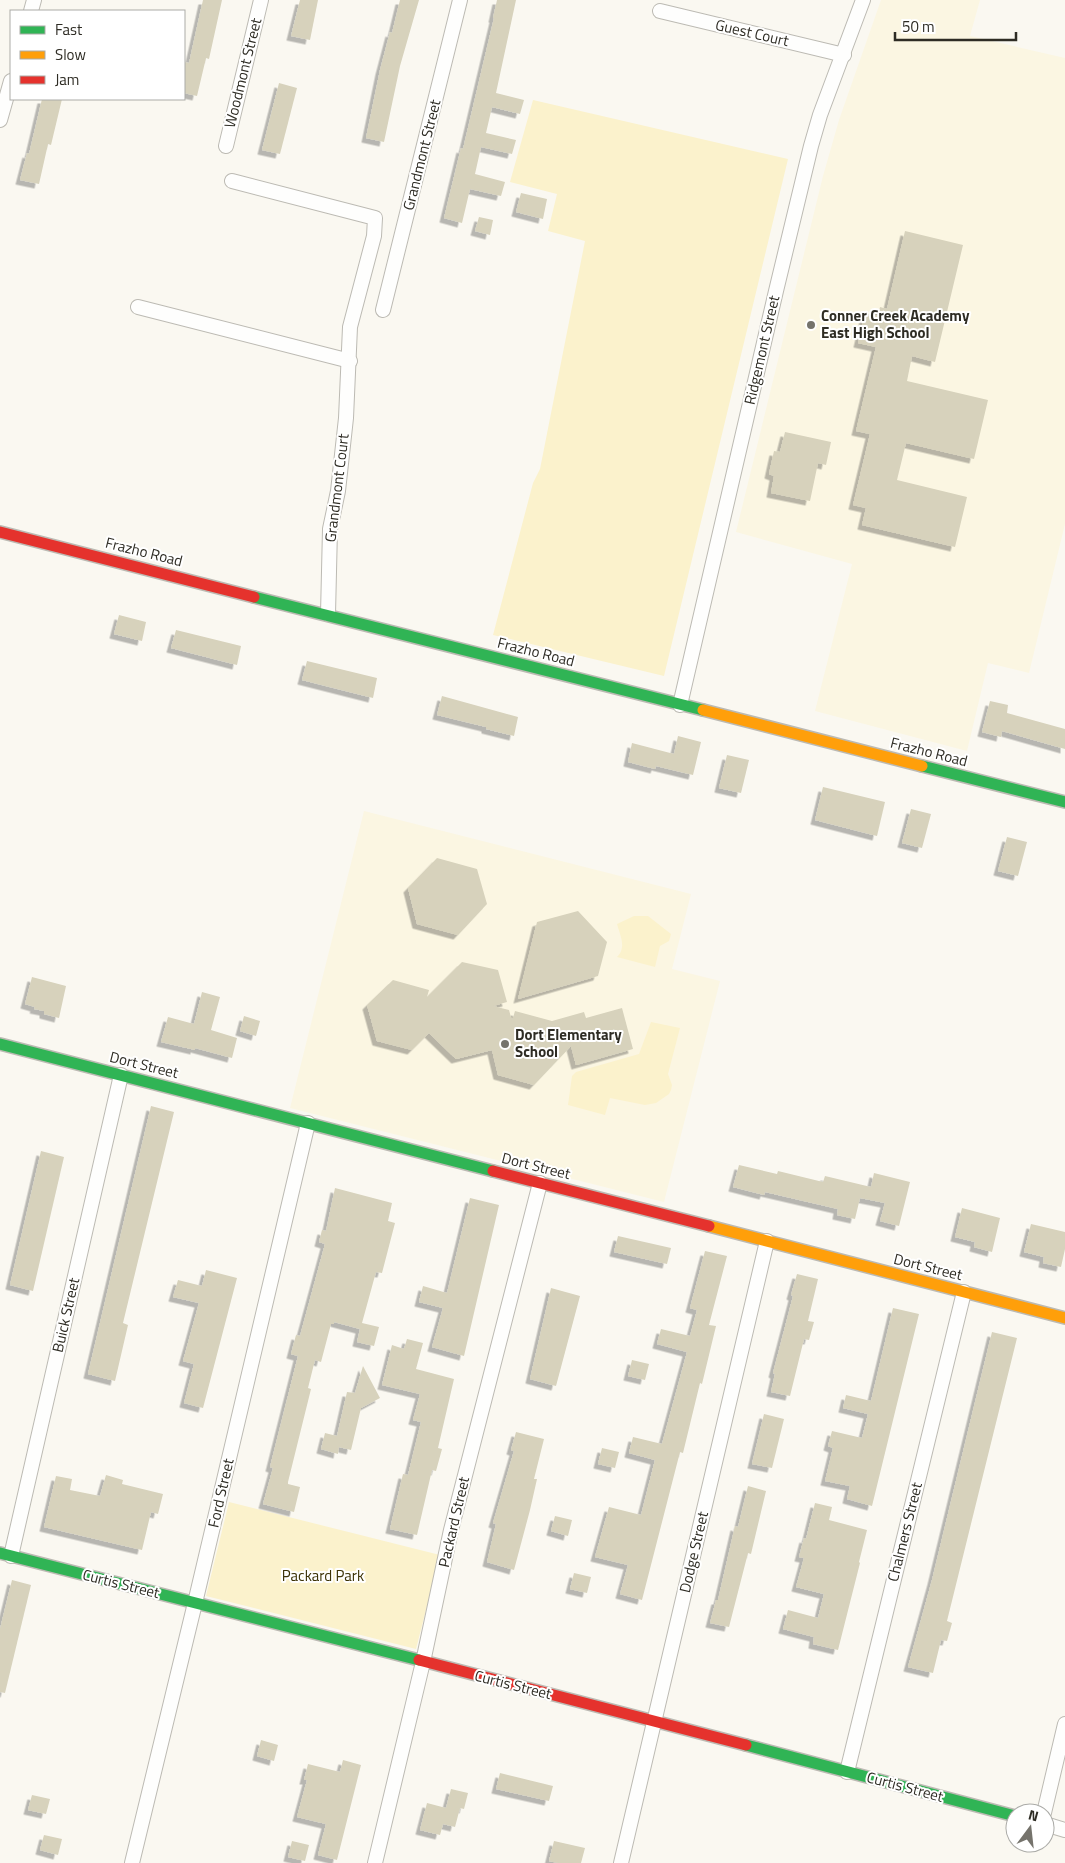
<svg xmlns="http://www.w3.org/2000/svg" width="1065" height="1863" viewBox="0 0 1065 1863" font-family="'Titillium Web',sans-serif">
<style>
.built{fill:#fbf6e2}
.green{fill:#fbf2cc}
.building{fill:#d7d2bc;filter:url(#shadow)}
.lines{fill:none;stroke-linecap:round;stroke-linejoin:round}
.street-casing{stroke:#bcbab3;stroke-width:16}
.fast-casing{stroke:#bcbab3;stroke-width:14}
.slow-casing{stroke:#bcbab3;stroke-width:14}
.jam-casing{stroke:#bcbab3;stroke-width:14}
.street{stroke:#fefefd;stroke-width:14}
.fast{stroke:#30b455;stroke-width:11}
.slow{stroke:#ff9f0a;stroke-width:11}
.jam{stroke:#e5322d;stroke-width:11}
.poi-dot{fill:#75736c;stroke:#fff;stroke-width:2}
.labels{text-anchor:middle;stroke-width:4;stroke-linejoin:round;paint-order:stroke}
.street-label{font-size:15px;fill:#2e2c24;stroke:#fff}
.poi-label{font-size:15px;font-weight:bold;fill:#2e2c24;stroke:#fff;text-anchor:start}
.park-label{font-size:15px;fill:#3c3206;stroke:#fff}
</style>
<defs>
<filter id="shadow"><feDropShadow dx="-4.5" dy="4.5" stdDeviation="0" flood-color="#0004"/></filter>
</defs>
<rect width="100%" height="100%" fill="#faf8f1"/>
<g class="built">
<path d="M881,0H980L970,36L1065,58V524L1029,673L988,663L967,751L815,711L852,564L736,532L823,176L839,120Z"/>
<path d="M364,811L691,894L672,969L720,981L664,1202L290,1108Z"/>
</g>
<g class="green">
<path d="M533,100L788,159L664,676L493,635L533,483L540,469L585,241L548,231L557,194L510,182Z"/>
<path d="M634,916H648L671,934L669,941L660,946L655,967L617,957C627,948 620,935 617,924Z"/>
<path d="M651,1022L680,1028L668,1074L672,1085L671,1090L669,1094L656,1103L645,1105L610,1098L605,1115L568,1105L572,1076L576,1072L639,1054Z"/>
<path d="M229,1502L440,1555L416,1649L206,1596Z"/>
</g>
<g class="building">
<path d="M203,0H222L209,59L206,58L197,96L184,93V62L189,63Z"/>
<path d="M300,0H318L310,40L291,36Z"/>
<path d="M400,0H419L400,66L384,142L366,138L380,70L390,32L392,33Z"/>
<path d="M497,0H516L496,93L524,100L520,114L492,107L486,133L516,140L512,154L481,147L475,174L505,182L501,196L470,189L462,223L444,218L461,148L463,149L494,18H493Z"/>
<path d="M279,83L297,88L280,154L262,150Z"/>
<path d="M42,99H62L51,145L48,144L39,184L20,180L27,153L29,154Z"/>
<path d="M521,193L547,199L543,219L516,212Z"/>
<path d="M479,217L493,220L490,235L475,231Z"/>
<path d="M905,231L963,245L935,362L912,356L907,381L988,400L974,459L906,443L897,480L967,497L955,547L862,525L866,508L853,505L870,434L856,431L876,347L858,343L865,313L878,316L880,307L887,309Z"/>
<path d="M785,432L831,442L826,465L818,463L810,501L771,493L774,476L769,474L774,451L780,452Z"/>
<path d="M119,615L146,622L142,641L114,634Z"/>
<path d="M176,630L241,646L237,665L171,648Z"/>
<path d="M307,661L377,678L373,698L302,680Z"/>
<path d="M442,696L518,717L514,736L486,729V727L437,715Z"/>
<path d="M990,701L1008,705L1007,713L1065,729V749L1002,731L1001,737L982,732Z"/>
<path d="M678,736L701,742L693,775L656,766L655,769L628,762L632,743L674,754Z"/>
<path d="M727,755L749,760L741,793L719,788Z"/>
<path d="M823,787L885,802L877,836L815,820Z"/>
<path d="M911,809L931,814L922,848L902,843Z"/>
<path d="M1007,837L1027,842L1018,876L998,871Z"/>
<path d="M437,858L477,869L487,904L458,935L417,924L408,888Z"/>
<path d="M578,911L607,942L598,976L518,999L537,922Z"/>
<path d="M462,962L498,970L507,1002L493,1006L509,1010L512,1021L515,1011L552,1021L584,1012L586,1018L622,1008L633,1049L576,1065L571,1046L534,1085L498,1075L492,1050L456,1059L429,1033L412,1050L377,1041L367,1005L393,980L429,990L427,997Z"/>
<path d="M32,977L66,986L59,1018L44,1014V1011L34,1009L35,1007L25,1004Z"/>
<path d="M202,992L220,997L211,1030L237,1038L232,1058L195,1048V1050L161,1042L168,1017L194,1024Z"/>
<path d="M244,1016L260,1021L256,1036L240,1031Z"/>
<path d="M151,1106L174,1112L123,1323L128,1325L115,1381L88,1374Z"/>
<path d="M41,1151L64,1157L33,1291L10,1285Z"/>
<path d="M739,1165L777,1174L778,1171L823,1182L825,1176L871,1187L874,1173L910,1182L899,1226L880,1221L885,1203L860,1198L855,1219L837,1215L838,1209L765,1192L764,1195L733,1187Z"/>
<path d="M335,1188L392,1203L388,1221L395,1223L382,1273L376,1272L362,1323L379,1327L374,1346L357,1342L360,1329L334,1322V1324H331L321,1362L315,1360L308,1388L311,1389L288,1482V1484L300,1487L294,1512L263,1504L273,1468L270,1467L298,1356L291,1354L296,1335L300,1336L325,1244L319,1242L322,1230L326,1231Z"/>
<path d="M470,1198L499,1205L464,1356L432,1347L443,1308L419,1302L423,1286L447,1293Z"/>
<path d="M962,1208L1000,1218L992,1252L974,1247L975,1242L955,1237Z"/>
<path d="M1031,1224L1065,1232V1249L1061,1267L1043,1263L1044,1257L1024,1252Z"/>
<path d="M618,1236L671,1248L667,1264L614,1252Z"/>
<path d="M705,1251L727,1256L709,1325L716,1326L702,1384L700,1383L683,1453L680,1452L642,1600L620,1594L628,1565L595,1557L609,1507L641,1515L655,1460L629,1453L633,1437L662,1444L687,1352L657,1344L661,1329L690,1336L697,1310L690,1308Z"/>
<path d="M206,1270L237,1278L203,1408L184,1403L194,1364L183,1361L199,1303L173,1297L178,1280L202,1286Z"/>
<path d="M797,1274L818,1279L808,1321L814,1322L809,1340L804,1339L790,1396L771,1392L775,1374L773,1373L793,1296L791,1295Z"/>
<path d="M551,1288L580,1296L556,1386L530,1379Z"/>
<path d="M893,1308L919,1314L872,1506L847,1499L850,1486L825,1481L833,1448L828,1446L832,1431L862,1438L868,1414L843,1408L846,1395L871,1401Z"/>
<path d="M992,1332L1017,1338L947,1621L952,1623L947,1641L941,1640L933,1673L908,1667L932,1580Z"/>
<path d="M407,1339L423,1343L416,1369L454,1379L438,1448L442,1449L436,1471L432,1470L417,1535L390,1529L403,1474L408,1475L421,1422L413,1420L420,1394L382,1385L392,1345L404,1349Z"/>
<path d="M632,1360L649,1364L645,1380L628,1376Z"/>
<path d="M363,1366L380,1398L361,1408L351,1450L339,1447L338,1454L321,1449L325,1433L337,1436L347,1392L355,1393Z"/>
<path d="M764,1414L784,1419L772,1468L752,1464Z"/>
<path d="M516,1432L544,1439L534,1479H537L530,1510L514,1570L487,1562L496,1524L493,1523L514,1451L511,1450Z"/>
<path d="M602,1448L619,1452L615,1468L598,1464Z"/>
<path d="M106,1475L123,1480L122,1484L163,1494L158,1514L151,1512L142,1550L44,1527L56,1476L72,1479L70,1490L100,1496Z"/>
<path d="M748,1486L766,1491L751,1554L748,1553L729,1627L710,1623L716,1600H718L735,1526L738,1527Z"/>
<path d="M815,1503L832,1507L829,1520L867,1530L859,1562L860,1563L838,1650L813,1644L814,1637L783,1629L788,1610L818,1618L824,1594L796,1587L804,1558L799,1557L804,1538L806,1539Z"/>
<path d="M555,1516L572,1520L568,1536L551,1531Z"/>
<path d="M574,1573L591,1577L587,1593L570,1589Z"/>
<path d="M12,1580L31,1585L5,1693L0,1692V1629Z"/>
<path d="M261,1740L278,1745L274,1761L257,1756Z"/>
<path d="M343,1760L361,1765L337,1860L318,1855L326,1824L297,1817L307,1780H304L308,1764L340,1772Z"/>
<path d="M500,1773L553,1786L549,1801L496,1789Z"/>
<path d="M451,1789L468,1793L464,1809L460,1808L455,1827L443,1824L440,1835L420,1830L427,1803L446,1808Z"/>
<path d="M32,1795L50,1799L46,1814L28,1810Z"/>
<path d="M44,1835L62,1839L58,1855L40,1850Z"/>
<path d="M292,1841L309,1845L305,1861L288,1857Z"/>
<path d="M554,1841L585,1848L581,1863H558L549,1861Z"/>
</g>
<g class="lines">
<defs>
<g id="street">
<path d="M31,11L34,0"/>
<path d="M660,11L844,55"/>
<path d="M0,120L11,81"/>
<path d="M226,146L261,0"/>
<path d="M232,181L375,218L374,236L350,327L346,418L338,491L330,529L328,614"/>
<path d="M138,307L350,361"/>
<path d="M383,310L460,0"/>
<path d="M680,705L776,291L811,146L820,115L863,0"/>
<path d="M11,1556L121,1075"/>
<path d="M847,1772L964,1292"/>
<path d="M1044,1813L1065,1724"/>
<path d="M1045,1824L1065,1830"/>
<path d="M132,1863L195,1603L308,1123"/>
<path d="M375,1863L423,1662L451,1530L540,1183"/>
<path d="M621,1863L767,1241"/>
</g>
<g id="fast">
<path d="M254,597L703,710"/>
<path d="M922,766L1065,802"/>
<path d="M0,1044L493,1171"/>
<path d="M0,1553L419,1660"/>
<path d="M746,1745L1015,1816"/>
</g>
<g id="slow">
<path d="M703,710L922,766"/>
<path d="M709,1226L1065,1318"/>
</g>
<g id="jam">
<path d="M0,532L254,597"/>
<path d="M493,1171L709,1226"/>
<path d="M419,1660L746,1745"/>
</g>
</defs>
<use href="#street" class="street-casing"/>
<use href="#fast" class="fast-casing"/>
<use href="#slow" class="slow-casing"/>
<use href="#jam" class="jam-casing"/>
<use href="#street" class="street"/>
<use href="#fast" class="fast"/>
<use href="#slow" class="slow"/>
<use href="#jam" class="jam"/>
</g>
<g class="poi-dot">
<circle cx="811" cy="325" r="5"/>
<circle cx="505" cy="1044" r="5"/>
</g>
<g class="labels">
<g class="street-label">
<text transform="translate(752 33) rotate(13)" y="5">Guest Court</text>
<text transform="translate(243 73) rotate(-76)" y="5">Woodmont Street</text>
<text transform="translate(422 155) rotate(-76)" y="5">Grandmont Street</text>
<text transform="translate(762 350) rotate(-77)" y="5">Ridgemont Street</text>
<text transform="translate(337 488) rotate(-83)" y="5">Grandmont Court</text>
<text transform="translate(144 552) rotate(14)" y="5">Frazho Road</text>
<text transform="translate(536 652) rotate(14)" y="5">Frazho Road</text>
<text transform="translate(929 752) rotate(14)" y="5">Frazho Road</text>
<text transform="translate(144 1065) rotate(14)" y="5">Dort Street</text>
<text transform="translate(536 1166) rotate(14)" y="5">Dort Street</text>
<text transform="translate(928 1267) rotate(14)" y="5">Dort Street</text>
<text transform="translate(66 1315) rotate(-77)" y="5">Buick Street</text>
<text transform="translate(221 1493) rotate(-77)" y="5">Ford Street</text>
<text transform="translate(454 1522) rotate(-77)" y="5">Packard Street</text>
<text transform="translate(905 1532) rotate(-76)" y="5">Chalmers Street</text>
<text transform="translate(694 1552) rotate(-77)" y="5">Dodge Street</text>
<text transform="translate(121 1584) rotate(14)" y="5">Curtis Street</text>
<text transform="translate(513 1685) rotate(14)" y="5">Curtis Street</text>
<text transform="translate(905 1787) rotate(15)" y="5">Curtis Street</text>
</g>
<g class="poi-label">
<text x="821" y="321">Conner Creek Academy<tspan x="821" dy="17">East High School</tspan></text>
<text x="515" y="1040">Dort Elementary<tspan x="515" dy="17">School</tspan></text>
</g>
<g class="park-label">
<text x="323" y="1581">Packard Park</text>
</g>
</g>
<rect x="10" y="10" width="175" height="90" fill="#ffffff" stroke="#ababa7"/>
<rect x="20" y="26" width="25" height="8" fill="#30b455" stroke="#ababa7"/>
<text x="55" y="35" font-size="15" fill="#2e2c24">Fast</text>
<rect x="20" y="51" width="25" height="8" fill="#ff9f0a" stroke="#ababa7"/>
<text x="55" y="60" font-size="15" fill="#2e2c24">Slow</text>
<rect x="20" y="76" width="25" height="8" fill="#e5322d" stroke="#ababa7"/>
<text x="55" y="85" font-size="15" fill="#2e2c24">Jam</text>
<g transform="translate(1030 1828) rotate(15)"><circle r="24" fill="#ffffff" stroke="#ababa7"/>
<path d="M0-4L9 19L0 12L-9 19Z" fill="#75736c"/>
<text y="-8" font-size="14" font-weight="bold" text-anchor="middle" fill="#2e2c24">N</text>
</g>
<path d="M895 32v8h121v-8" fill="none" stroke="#2e2c24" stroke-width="2.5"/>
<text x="902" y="32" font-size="15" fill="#2e2c24" stroke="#ffffff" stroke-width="4" paint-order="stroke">50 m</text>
</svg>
